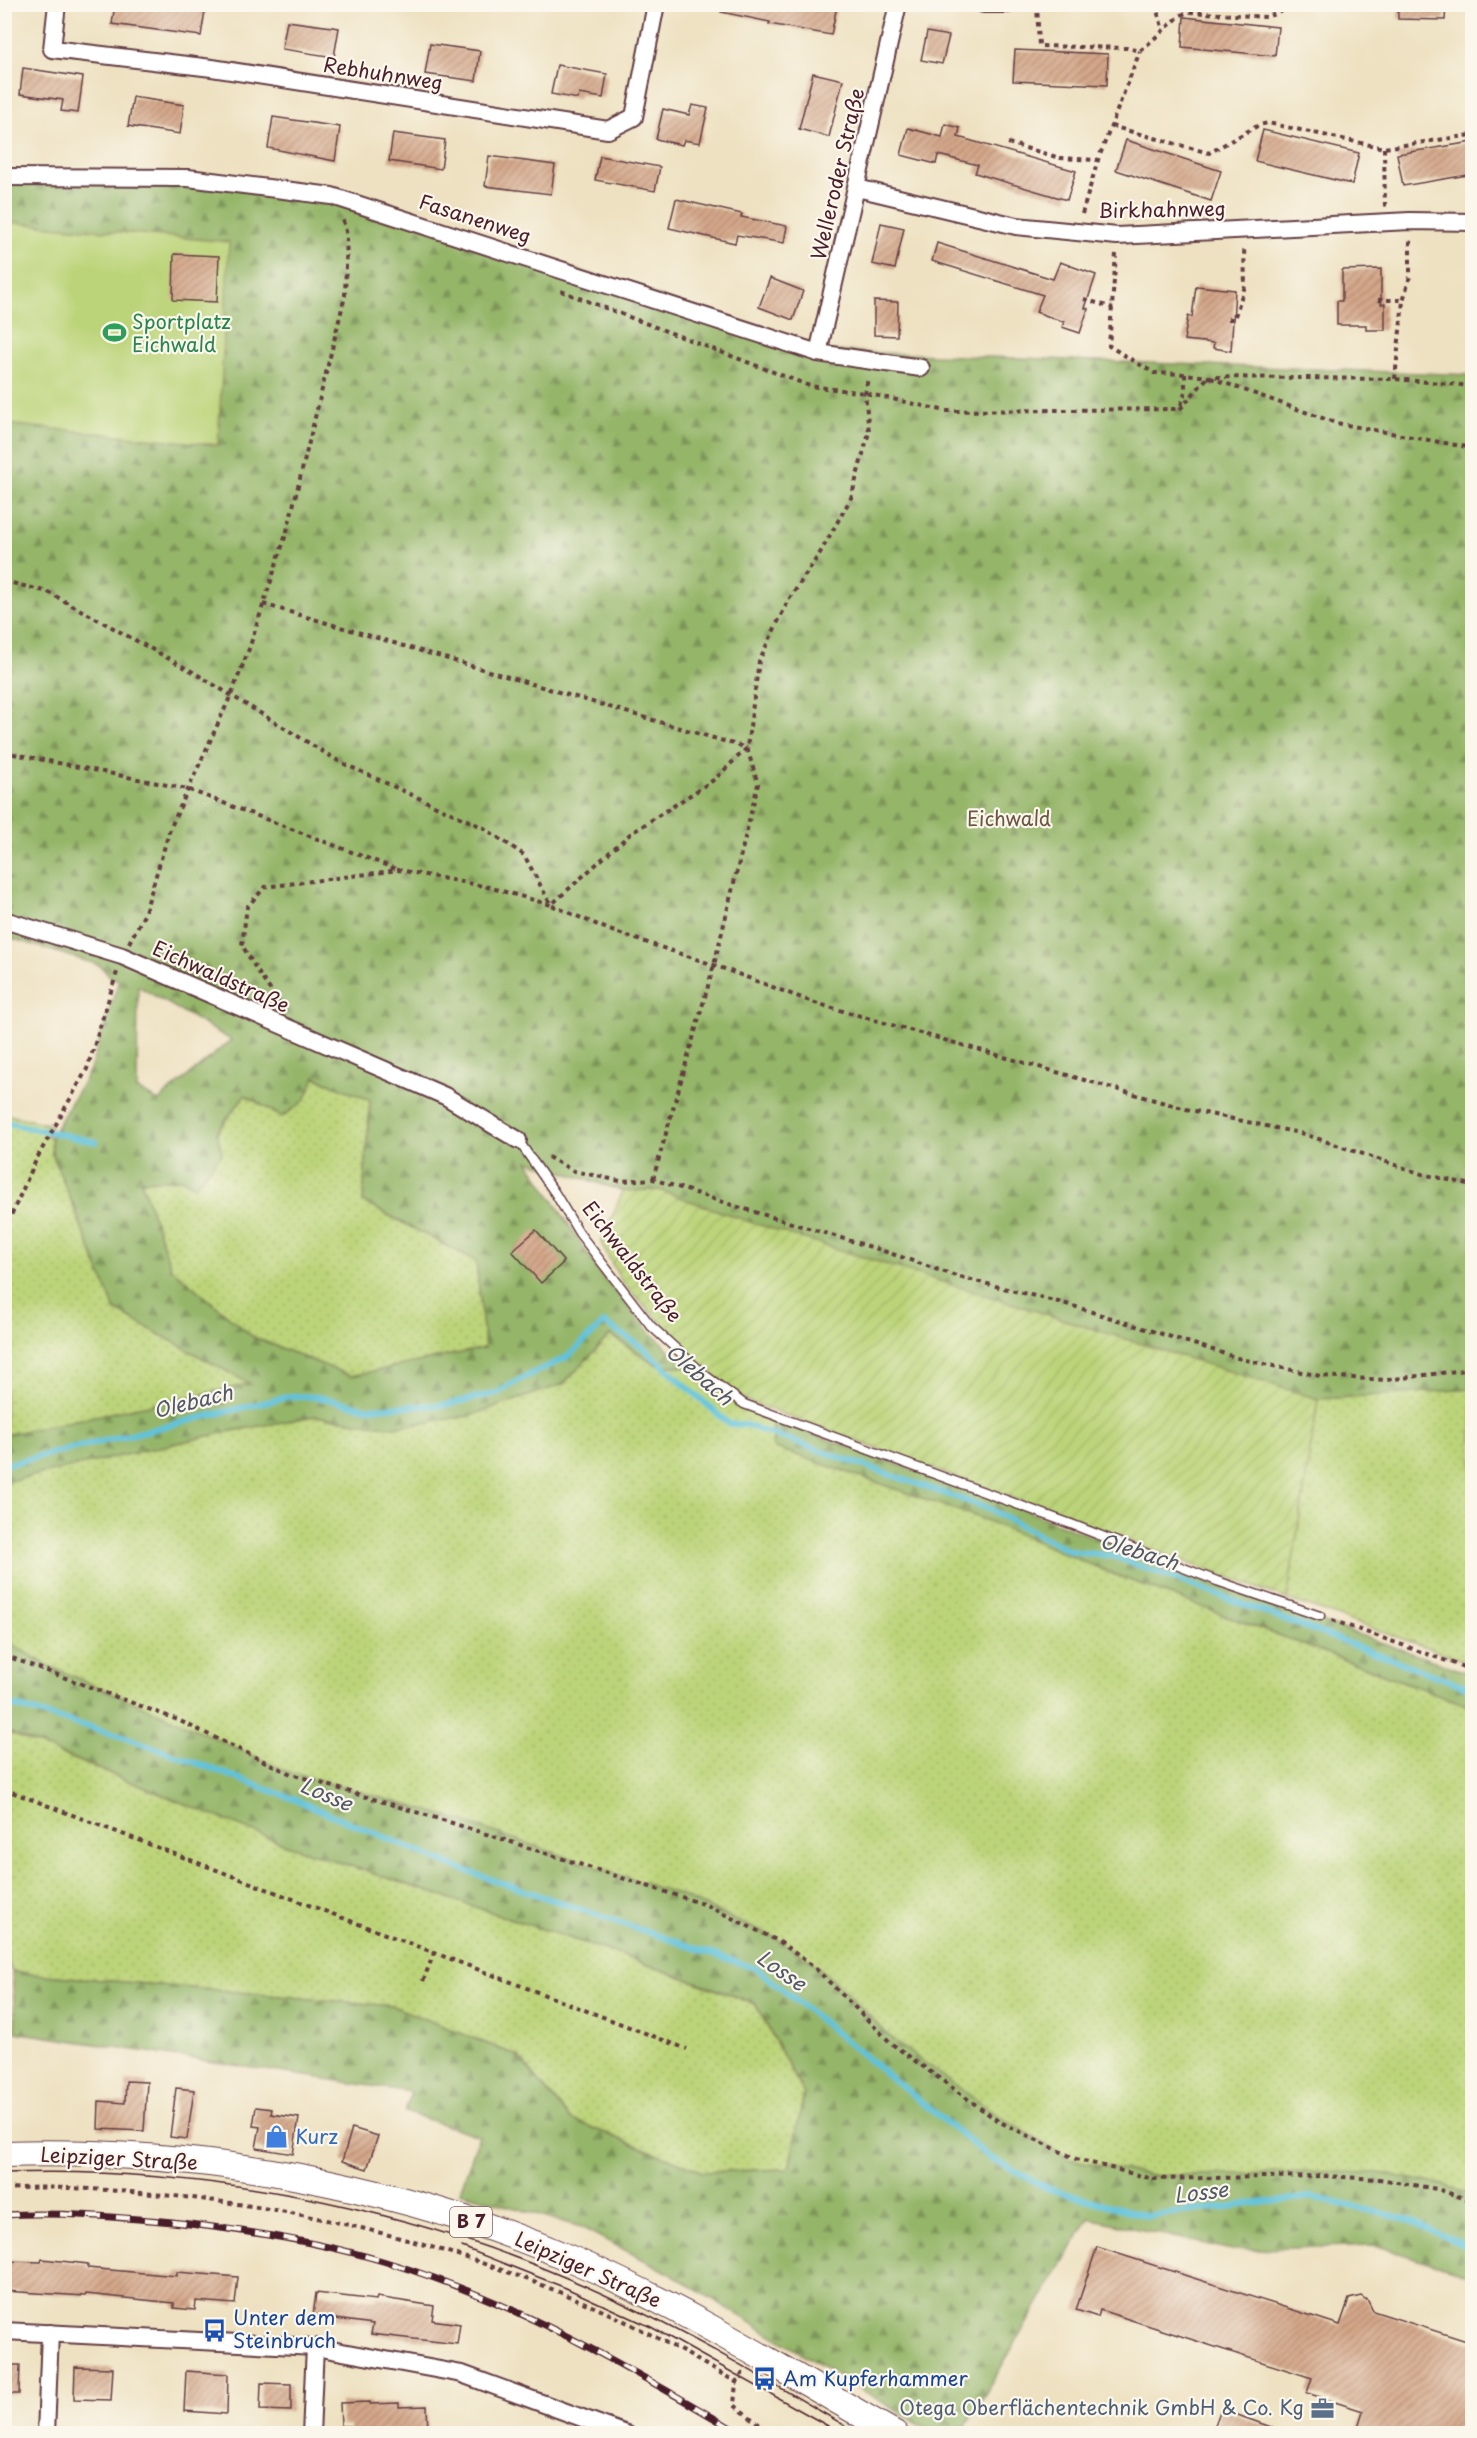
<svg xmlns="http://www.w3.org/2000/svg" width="1477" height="2438" viewBox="0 0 1477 2438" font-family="'Playpen Sans',sans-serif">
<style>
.grass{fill:url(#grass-dots);stroke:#837a52;stroke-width:1.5}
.forest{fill:url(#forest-firs);stroke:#706a4a;stroke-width:1.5;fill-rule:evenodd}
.park{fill:#bcd479;stroke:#837a52;stroke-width:1.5}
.garden{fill:url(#garden-furrows);stroke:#837a52;stroke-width:1.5}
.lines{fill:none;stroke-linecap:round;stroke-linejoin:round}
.stream{stroke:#5ec2dc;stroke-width:6}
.building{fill:url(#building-hatch)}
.lane-casing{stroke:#633c42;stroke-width:11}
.street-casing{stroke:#633c42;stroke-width:20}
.primary-casing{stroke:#633c42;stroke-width:28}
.path{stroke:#633c42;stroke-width:4;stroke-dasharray:4.5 4.5;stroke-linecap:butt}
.lane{stroke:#fff;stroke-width:8}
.street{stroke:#fff;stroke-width:16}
.primary{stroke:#fff;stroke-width:26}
.tram{stroke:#4a1f2b;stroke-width:1.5}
.rail-casing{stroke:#4a1f2b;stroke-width:7}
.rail{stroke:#fbf7ec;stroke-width:4.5;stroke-dasharray:14;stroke-linecap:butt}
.labels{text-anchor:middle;stroke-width:4.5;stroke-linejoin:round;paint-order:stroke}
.shield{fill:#fbf7ec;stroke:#7f6065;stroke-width:1.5}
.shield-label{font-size:18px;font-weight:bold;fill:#4a1f2b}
.street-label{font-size:20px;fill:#4a1f2b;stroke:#fbf7ec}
.leisure-label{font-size:20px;fill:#27864d;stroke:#fbf7ec;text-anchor:start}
.park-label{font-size:20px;fill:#6c5542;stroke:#fbf7ec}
.shop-label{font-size:20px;fill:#366cbe;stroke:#fbf7ec;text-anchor:start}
.transit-label{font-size:20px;fill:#164399;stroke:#fbf7ec;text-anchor:start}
.service-label{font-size:20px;fill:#4e5e75;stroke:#fbf7ec;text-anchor:end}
.water-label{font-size:21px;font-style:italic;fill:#515869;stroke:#fbf7ec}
</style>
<defs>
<pattern id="grass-dots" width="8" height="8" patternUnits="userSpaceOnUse" patternTransform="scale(1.5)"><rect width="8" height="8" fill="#bcd479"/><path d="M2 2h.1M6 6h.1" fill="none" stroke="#a3b669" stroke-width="1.8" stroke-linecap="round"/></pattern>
<pattern id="forest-firs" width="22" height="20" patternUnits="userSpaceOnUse" patternTransform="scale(1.5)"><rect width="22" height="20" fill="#95b669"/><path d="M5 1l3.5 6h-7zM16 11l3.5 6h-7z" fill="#7c9357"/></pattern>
<pattern id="garden-furrows" width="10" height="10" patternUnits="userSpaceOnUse" patternTransform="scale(1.5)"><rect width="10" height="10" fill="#bcd479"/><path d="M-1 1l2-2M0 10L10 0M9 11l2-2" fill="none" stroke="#a3b669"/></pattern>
<pattern id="building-hatch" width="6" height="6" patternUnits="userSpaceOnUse" patternTransform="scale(1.5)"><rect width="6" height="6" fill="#d4a789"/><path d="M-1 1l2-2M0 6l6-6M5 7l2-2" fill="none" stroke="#ae8770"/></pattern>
</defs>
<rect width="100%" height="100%" fill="#fbf7ec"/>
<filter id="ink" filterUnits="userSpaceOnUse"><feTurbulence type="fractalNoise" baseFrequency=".0167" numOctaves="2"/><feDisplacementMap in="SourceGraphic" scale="12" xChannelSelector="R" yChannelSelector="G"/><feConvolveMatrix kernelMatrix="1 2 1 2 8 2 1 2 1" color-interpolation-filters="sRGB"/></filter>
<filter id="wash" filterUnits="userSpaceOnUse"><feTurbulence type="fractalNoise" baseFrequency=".008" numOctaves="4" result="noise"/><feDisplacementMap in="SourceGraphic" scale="24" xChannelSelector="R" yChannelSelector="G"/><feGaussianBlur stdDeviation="1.35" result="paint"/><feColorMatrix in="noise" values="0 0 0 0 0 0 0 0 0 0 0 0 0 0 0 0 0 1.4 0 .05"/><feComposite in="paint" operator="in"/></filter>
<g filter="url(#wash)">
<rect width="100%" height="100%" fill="#eee1c1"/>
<g class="grass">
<path d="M314,1077L370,1100L363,1202L476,1261L485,1348L351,1376L253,1337L170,1268L141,1181L182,1179L245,1095L282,1117L305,1100Z"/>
<path d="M5,1114L51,1125L46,1135L51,1137L52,1153L115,1310L251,1384L5,1435Z"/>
<path d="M610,1335L657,1365L687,1367L708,1385L741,1408L773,1420V1447L983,1519L1113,1574L1472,1707V2196L1444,2185L1321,2172L1153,2176L1068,2159L1000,2117L894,2041L842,1988L810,1960L777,1939L684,1897L449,1817L285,1771L173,1719L46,1665L5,1640L4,1482L226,1432L315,1416L394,1427L563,1384Z"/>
<path d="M1472,1389V1663L1287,1599L1318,1399Z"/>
<path d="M4,1731L284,1844L612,1952L755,2004L804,2094L789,2169L703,2172L570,2119L518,2056L392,2006L12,1972L4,1944Z"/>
</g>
<g class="forest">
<path d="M5,172L333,191L828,351L1472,375V1389L1318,1399L750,1222L659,1190L623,1191L528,1161L601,1275L647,1329L687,1367L657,1365L610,1335L563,1384L469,1416L394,1427L315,1416L226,1432L5,1482L4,1435L250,1384L115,1310L52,1153L51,1137L90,1070L119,980L111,977L99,965L4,936L5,424L218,445L228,242L5,222ZM138,986L231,1040L158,1101L137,1089ZM315,1077L370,1100L363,1202L476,1261L485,1348L351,1376L253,1337L171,1268L141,1181L182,1179L195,1186L222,1154L217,1132L245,1095L282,1117L305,1100Z"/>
<path d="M773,1420L1004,1502L1216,1585L1472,1674V1707L1113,1574L983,1519L773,1447Z"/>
<path d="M5,1640L46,1665L173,1719L285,1771L449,1817L684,1897L777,1939L810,1960L842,1988L894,2041L1000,2117L1068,2159L1153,2176L1321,2172L1380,2173L1444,2185L1472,2196V2276L1374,2245L1232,2250L1089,2218L962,2433H933L673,2275L581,2227L460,2192L479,2136L405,2112L411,2092L16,2032L12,1972L392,2006L518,2056L570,2119L703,2172L789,2169L804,2094L755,2003L612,1952L284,1844L5,1731Z"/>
</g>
<path class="park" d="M5,222L229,242L218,445L5,424Z"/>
<path class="garden" d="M659,1190L750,1222L1318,1399L1287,1599L747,1401L706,1370L622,1282L601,1243L623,1191Z"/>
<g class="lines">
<g class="stream">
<path d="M4,1122L96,1142"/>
<path d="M4,1465L291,1396L317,1397L368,1408L445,1405L497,1393L523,1378L567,1357L604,1323L641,1346L729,1424L746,1425L987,1508L1070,1551L1113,1556L1472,1689"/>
<path d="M4,1703L131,1739L291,1798L458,1868L757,1969L989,2157L1049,2189L1148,2216L1311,2197L1407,2219L1472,2249"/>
</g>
</g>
<g id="blocks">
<g class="building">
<path d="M115,4H206L201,36L112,24Z"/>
<path d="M722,4H826L837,6L831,35L769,24L770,22L721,12Z"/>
<path d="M1398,4H1446L1445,20L1398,19Z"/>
<path d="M1184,17L1278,27L1275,56L1182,47Z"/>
<path d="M287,21L339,28L334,57L282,49Z"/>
<path d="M927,32L949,36L942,64L921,60Z"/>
<path d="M430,44L480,51L476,81L425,74Z"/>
<path d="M1015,50L1108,54L1107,85L1013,81Z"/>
<path d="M557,65L607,74L603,98L579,94L578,99L551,94Z"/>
<path d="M23,68L83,77L78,113L61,111L63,100L20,94Z"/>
<path d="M813,73L843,80L829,137L799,129Z"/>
<path d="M133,97L184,105L180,134L128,126Z"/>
<path d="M692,105L708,108L700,143L684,140L682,145L656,139L663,109L689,115Z"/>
<path d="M273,117L340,127L335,161L268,148Z"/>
<path d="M945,124L960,128L958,137L1076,171L1067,200L975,173L978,165L938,155L936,164L901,155L908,128L942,137Z"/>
<path d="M1263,130L1359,153L1352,184L1255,161Z"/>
<path d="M393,133L445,140L441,169L389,161Z"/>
<path d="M1126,140L1221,171L1211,201L1116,170Z"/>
<path d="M1473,142V174L1403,186L1397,154Z"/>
<path d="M489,156L555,165L551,194L485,186Z"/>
<path d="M600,156L660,167L655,191L595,180Z"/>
<path d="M676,199L742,214L741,217L787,226L784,243L737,235L735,243L669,228Z"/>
<path d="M881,223L904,228L895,269L872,264Z"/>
<path d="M937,243L1053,279L1060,262L1096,275L1085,308L1088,309L1080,333L1062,327L1064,322L1036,312L1043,295L932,261Z"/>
<path d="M174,254L219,256L217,302L173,300Z"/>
<path d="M1381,269V304H1385V330H1366V325H1337V301H1342V270Z"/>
<path d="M770,278L803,291L793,320L759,307Z"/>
<path d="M1196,286L1235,290L1231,351L1213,348L1214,343L1184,340L1188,316L1192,317Z"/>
<path d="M874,301L898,302L897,336L874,335Z"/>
<path d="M536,1230L564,1262L541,1283L512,1251Z"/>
<path d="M126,2081L147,2082L144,2131L98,2129L99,2101L125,2103Z"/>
<path d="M176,2088L194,2090L187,2139L170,2137Z"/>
<path d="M256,2107L272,2109L271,2114L299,2118L293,2154L256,2148L260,2127L253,2126Z"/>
<path d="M352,2128L378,2136L367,2169L342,2161Z"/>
<path d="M1097,2247L1340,2325L1349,2299L1361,2296L1368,2301L1373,2311L1473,2343V2433H1356L1363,2411L1307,2393L1312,2378L1100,2310L1098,2317L1076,2310Z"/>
<path d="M42,2259L88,2264V2268L177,2276V2272L238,2277L235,2304L196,2301L195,2310L174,2308V2303L86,2294L85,2296L4,2291V2261L41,2262Z"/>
<path d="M316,2293L376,2300L377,2297L434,2306L432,2320L460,2324L457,2344L371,2334L373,2324L313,2316Z"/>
<path d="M4,2365H20L19,2394H4Z"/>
<path d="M75,2367L113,2368L111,2400L74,2399Z"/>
<path d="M186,2371L228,2374L227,2414L184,2411Z"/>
<path d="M261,2383L291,2384V2411L260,2410Z"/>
<path d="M370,2402V2404L399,2403V2407L427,2406L428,2433H350V2426H341L340,2403Z"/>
<path d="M1221,2409L1282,2431V2433H1212Z"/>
</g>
</g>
</g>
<g filter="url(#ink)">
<use href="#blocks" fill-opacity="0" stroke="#633c42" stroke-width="1.5"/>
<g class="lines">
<defs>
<path id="lane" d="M518,1140L555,1193L579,1233L651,1326L706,1376L744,1404L1071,1524L1217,1581L1320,1616"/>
<g id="street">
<path d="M57,4L52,49L212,68L608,130L634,117L656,4"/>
<path d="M983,4H1009"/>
<path d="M4,177L188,178L332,196L818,353L921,368"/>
<path d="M857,188L1016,226L1117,236L1410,221L1472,222"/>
<path d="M818,353L898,4"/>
<path d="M4,920L122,956L445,1096L518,1140"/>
<path d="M4,2331L315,2347L462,2374L626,2434"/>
<path d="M46,2434L50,2333"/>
<path d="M311,2434L315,2347"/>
</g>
<path id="primary" d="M4,2154C198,2148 398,2184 576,2261C687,2309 790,2374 895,2434"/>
</defs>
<use href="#lane" class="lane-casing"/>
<use href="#street" class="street-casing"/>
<use href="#primary" class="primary-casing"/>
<g class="path">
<path d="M1037,4L1039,46L1127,48L1140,51L1181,15L1189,12L1266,17L1302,4"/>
<path d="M1155,4L1163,30"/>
<path d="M1111,126L1209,153L1259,125L1268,123L1384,148L1472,135"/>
<path d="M1008,143L1060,158L1098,160"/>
<path d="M1384,148L1385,207"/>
<path d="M1082,214L1098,160L1140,51"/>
<path d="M1116,254L1109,346L1154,373L1185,374L1208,377L1395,379L1472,386"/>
<path d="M561,291L810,386L865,393L946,411L1180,409L1208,377L1336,423L1472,448"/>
<path d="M1084,299L1113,308"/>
<path d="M1378,300H1404"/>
<path d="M1228,319H1234L1245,286L1244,246"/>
<path d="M1395,379L1403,301L1410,276V237"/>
<path d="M1181,405L1185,392V374"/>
<path d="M4,581L48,592L193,672L340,762L484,828L524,855L551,905L612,931L714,965L815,1003L1186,1109L1304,1134L1422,1174L1472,1185"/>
<path d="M263,604L747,748"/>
<path d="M4,752L187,789L396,869"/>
<path d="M129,943L144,915L170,829L231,695L249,649L287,531L345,296L347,235L342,217"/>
<path d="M281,1005L261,977L242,945L247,907L265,887L399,870L488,887L551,905L630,834L715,779L747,748"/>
<path d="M548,1157L574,1171L620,1181L653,1179L735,1206L881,1250L956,1276L1070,1305L1241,1359L1320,1376L1387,1380L1472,1369"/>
<path d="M653,1179L714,965L758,784L747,748L759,661L788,601L820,553L851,498L869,432L865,393L868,378"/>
<path d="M4,1231L37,1158L87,1069L117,972"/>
<path d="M1332,1620L1472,1670"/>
<path d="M4,1655L178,1720L291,1774L449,1822L706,1905L780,1942L814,1967L892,2044L998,2121L1076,2159L1153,2179L1322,2176L1379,2179L1437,2189L1472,2201"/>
<path d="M4,1789L687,2049"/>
<path d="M423,1981L434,1953"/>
<path d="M4,2189C57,2185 111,2190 163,2195C314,2209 463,2248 601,2310C649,2332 696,2359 741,2385"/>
<path d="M743,2372L736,2382L734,2405L772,2434"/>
</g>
<use href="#lane" class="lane"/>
<use href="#street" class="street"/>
<use href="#primary" class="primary"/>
<g class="tram">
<path d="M4,2173C196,2166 394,2204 569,2279C670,2322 765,2378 859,2434"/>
<path d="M462,2247L566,2288L651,2327L828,2426"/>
</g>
<defs>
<path id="rail" d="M4,2215C60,2212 117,2217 172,2222C245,2230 316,2241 386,2262C513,2300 628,2367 741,2434"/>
</defs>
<use href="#rail" class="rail-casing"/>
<use href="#rail" class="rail"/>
</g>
</g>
<defs>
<symbol id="stadium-bare" viewBox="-9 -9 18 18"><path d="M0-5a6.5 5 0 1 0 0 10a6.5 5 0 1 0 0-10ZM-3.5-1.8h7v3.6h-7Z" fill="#2e9e5b" stroke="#fbf7ec" stroke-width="2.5" paint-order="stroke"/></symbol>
<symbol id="shop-bare" viewBox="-9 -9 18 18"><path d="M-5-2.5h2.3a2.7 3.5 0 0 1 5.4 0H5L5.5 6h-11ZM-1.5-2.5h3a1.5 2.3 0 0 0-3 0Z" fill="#3f7fe0" stroke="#fbf7ec" stroke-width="2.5" paint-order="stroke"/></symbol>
<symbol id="bus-bare" viewBox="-9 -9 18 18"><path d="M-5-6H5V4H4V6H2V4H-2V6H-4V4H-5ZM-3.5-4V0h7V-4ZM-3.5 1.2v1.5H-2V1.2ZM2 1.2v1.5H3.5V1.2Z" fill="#1a4fb4" stroke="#fbf7ec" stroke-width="2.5" paint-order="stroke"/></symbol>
<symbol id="office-bare" viewBox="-9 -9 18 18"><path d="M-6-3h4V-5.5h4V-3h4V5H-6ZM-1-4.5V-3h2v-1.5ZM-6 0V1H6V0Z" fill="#5c6f8a" stroke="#fbf7ec" stroke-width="2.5" paint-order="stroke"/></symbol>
</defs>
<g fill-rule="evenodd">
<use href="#stadium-bare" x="98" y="316" width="33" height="33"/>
<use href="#shop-bare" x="260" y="2120" width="33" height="33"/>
<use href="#bus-bare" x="198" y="2314" width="33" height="33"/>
<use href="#bus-bare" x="748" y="2362" width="33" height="33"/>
<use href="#office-bare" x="1306" y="2392" width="33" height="33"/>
</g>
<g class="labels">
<rect class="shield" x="450" y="2207" width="42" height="30" rx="4.5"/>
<g class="shield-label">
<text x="471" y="2228">B 7</text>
</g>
<g class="street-label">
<text transform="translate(383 74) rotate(9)" y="7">Rebhuhnweg</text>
<text transform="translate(838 174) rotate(-77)" y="7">Welleroder Straße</text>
<text transform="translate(1162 210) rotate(-1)" y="7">Birkhahnweg</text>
<text transform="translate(475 219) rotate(18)" y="7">Fasanenweg</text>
<text transform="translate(221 977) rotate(24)" y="7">Eichwaldstraße</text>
<text transform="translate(632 1262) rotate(52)" y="7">Eichwaldstraße</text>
<text transform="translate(119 2159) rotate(3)" y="7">Leipziger Straße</text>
<text transform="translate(588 2270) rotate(24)" y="7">Leipziger Straße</text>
</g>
<g class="leisure-label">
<text x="132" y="329">Sportplatz<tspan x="132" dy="23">Eichwald</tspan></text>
</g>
<g class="park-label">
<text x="1009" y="826">Eichwald</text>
</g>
<g class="shop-label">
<text x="295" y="2144">Kurz</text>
</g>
<g class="transit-label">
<text x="233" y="2325">Unter dem<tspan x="233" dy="23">Steinbruch</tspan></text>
<text x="783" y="2386">Am Kupferhammer</text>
</g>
<g class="service-label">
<text x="1304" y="2415">Otega Oberflächentechnik GmbH &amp; Co. Kg</text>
</g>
<g class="water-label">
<text transform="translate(699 1375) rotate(41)" y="7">Olebach</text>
<text transform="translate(193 1402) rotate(-14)" y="7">Olebach</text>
<text transform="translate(1139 1552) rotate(17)" y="7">Olebach</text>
<text transform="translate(326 1795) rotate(23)" y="7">Losse</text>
<text transform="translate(781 1971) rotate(35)" y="7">Losse</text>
<text transform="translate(1201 2193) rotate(-7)" y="7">Losse</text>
</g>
</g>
<rect width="1477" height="2438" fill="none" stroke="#fbf7ec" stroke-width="24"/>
</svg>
